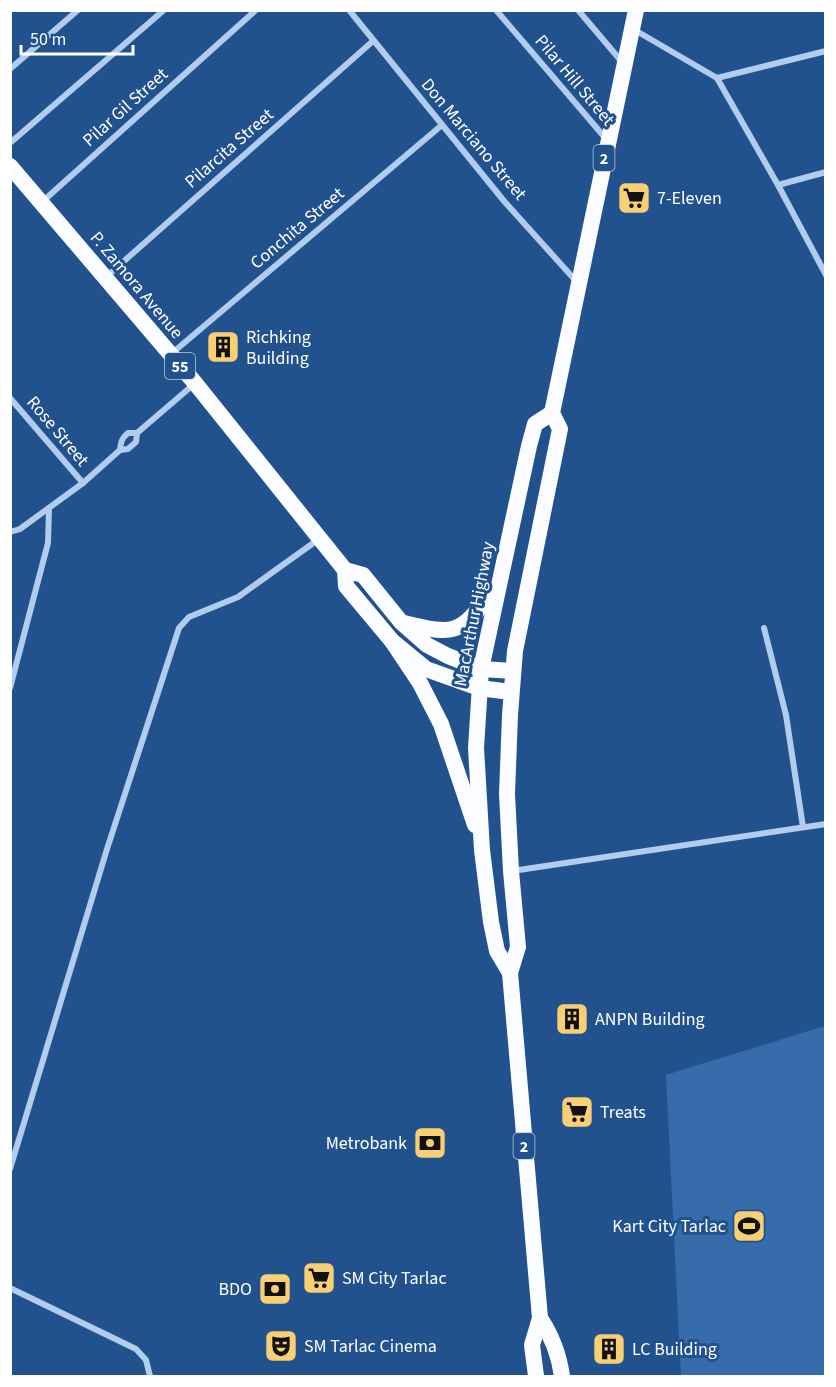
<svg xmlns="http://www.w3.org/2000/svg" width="836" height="1387" viewBox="0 0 836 1387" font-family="'Source Sans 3',sans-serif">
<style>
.green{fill:#366cab}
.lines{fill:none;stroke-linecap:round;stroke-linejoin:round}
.minor{stroke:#b1ccec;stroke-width:6}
.trunk{stroke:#fafcff;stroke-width:16}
.labels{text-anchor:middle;stroke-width:6;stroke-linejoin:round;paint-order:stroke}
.shield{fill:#22528e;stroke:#bdcbdd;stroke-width:1.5}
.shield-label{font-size:16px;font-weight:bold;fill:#fff}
.street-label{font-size:18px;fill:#fff;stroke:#22528e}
.poi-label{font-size:18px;fill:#fff;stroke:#22528e;text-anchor:start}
</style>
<rect width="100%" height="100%" fill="#22528e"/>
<path class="green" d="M825,1026V1376H681L666,1075Z"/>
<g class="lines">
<g class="minor">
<path d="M349,10L504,201L576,281"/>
<path d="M496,10L607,140"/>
<path d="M578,10L622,62"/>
<path d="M633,29L717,78L826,51"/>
<path d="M10,69L78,10"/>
<path d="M717,78L778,185L826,275"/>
<path d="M10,143L164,10"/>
<path d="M778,185L826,172"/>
<path d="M42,202L256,10"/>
<path d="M106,277L373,41"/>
<path d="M171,354L442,125"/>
<path d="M10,398L83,483"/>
<path d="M120,450C121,442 121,439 128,433H137"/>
<path d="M10,532L20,529L83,483L120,450L128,449L136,442L137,433L193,385"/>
<path d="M764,628L786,715L803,827"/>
<path d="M10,688L48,543L49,508"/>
<path d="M512,871L826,824"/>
<path d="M10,1169L107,849L179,628L189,617L238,597L319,539"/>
<path d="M10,1288L136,1349L146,1360L150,1376"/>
</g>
<g class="trunk">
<path d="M10,166L195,383L345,570L363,575L401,622L427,645L448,656L481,669L513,671"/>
<path d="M345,570L346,586L392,641L426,669L479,688L511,692"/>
<path d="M404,623C460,637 459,632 495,590"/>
<path d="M392,641L420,683L441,724L475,825"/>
<path d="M510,973L497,951L491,922L482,850L476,748L481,669L529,446L535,424L552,413"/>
<path d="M540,1318C552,1336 559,1355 562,1376"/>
<path d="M536,1376L532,1345L540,1318L510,973L518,947L511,871L507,794L510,715L515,651L560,429L552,413L636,10"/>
</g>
</g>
<defs>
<symbol id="supermarket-square" viewBox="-11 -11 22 22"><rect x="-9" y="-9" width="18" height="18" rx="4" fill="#f8d073" stroke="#22528e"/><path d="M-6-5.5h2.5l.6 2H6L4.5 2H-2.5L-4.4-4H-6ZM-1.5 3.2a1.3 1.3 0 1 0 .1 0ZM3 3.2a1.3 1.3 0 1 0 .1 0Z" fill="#111"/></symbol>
<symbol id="building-square" viewBox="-11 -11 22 22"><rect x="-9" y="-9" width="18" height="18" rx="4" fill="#f8d073" stroke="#22528e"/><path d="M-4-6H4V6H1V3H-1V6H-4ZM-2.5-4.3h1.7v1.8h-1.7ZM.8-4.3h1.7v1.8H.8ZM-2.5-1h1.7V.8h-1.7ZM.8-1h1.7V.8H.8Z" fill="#111"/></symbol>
<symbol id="bank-square" viewBox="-11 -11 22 22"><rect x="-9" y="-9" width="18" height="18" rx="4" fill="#f8d073" stroke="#22528e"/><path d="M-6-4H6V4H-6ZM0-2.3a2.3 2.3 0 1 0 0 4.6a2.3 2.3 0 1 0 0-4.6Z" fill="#111"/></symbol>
<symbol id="stadium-square" viewBox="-11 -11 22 22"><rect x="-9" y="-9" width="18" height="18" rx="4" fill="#f8d073" stroke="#22528e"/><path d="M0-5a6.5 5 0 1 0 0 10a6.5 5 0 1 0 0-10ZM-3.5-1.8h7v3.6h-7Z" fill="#111"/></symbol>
<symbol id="theatre-square" viewBox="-11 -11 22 22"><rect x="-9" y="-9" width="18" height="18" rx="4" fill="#f8d073" stroke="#22528e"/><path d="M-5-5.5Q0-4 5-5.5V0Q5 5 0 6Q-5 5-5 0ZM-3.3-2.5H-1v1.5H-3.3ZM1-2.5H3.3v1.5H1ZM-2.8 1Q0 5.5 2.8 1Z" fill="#111"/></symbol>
</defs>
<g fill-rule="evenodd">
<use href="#supermarket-square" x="615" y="179" width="38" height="38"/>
<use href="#building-square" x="204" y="328" width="38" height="38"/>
<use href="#building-square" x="553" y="1000" width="38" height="38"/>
<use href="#supermarket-square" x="558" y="1093" width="38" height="38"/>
<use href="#bank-square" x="411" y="1124" width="38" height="38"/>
<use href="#stadium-square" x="730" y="1207" width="38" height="38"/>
<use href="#supermarket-square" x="300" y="1259" width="38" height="38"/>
<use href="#bank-square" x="256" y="1270" width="38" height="38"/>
<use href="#theatre-square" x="262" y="1327" width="38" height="38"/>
<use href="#building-square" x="590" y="1330" width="38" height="38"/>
</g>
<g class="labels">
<g class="shield">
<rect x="593.5" y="145" width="21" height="26" rx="4.5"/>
<rect x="165" y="353" width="30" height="26" rx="4.5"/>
<rect x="513.5" y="1133" width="21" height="26" rx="4.5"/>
</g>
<g class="shield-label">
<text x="604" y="164">2</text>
<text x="180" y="372">55</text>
<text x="524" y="1152">2</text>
</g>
<g class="street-label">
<text transform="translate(575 80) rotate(50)" y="6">Pilar Hill Street</text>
<text transform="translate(125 107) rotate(-42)" y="6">Pilar Gil Street</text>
<text transform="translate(474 139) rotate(50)" y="6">Don Marciano Street</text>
<text transform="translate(229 148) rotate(-41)" y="6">Pilarcita Street</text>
<text transform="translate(297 228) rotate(-40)" y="6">Conchita Street</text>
<text transform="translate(137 285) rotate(50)" y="6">P. Zamora Avenue</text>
<text transform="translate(58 431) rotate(50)" y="6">Rose Street</text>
<text transform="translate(474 614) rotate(-79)" y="6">MacArthur Highway</text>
</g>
<g class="poi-label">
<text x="657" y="204">7-Eleven</text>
<text x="246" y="343">Richking<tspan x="246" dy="21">Building</tspan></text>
<text x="595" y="1025">ANPN Building</text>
<text x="600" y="1118">Treats</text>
<text x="407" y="1149" text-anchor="end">Metrobank</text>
<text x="726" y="1232" text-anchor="end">Kart City Tarlac</text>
<text x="342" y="1284">SM City Tarlac</text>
<text x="252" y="1295" text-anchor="end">BDO</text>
<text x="304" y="1352">SM Tarlac Cinema</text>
<text x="632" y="1355">LC Building</text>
</g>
</g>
<rect width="836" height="1387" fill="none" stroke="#ffffff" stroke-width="24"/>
<path d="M21 45v9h112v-9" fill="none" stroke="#ffffff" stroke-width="3"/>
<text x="30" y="45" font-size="18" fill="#ffffff" stroke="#22528e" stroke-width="4.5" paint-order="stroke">50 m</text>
</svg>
